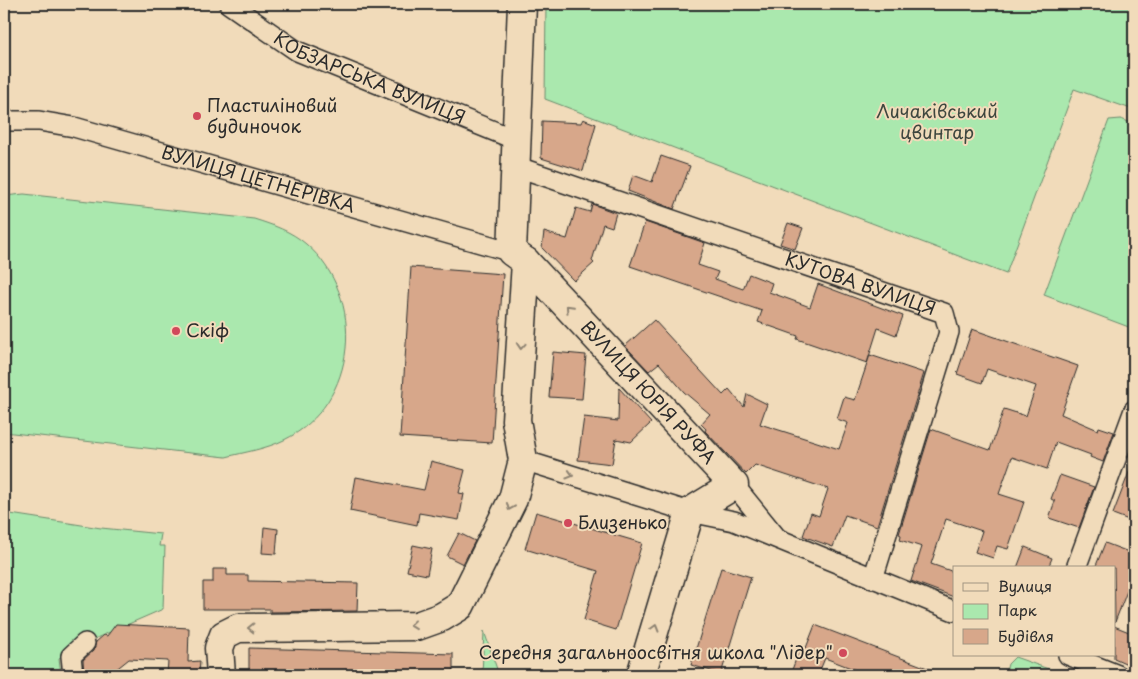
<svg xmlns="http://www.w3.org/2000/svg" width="1138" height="679" viewBox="0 0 1138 679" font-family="'Playpen Sans',sans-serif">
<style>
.green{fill:#aae8ae;stroke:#6a8a6c}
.building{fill:#d7a78a;stroke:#2b2b2b}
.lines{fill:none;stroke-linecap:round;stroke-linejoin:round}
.street-casing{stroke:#2b2b2b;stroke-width:22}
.secondary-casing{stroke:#2b2b2b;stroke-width:31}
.street{stroke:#f1dbba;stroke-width:19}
.secondary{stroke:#f1dbba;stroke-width:28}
.oneway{stroke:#8e8372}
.poi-dot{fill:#d1495b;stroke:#f1dbba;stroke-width:2}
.labels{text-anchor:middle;stroke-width:4;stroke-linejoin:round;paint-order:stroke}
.street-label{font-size:18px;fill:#2b2b2b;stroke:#f1dbba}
.poi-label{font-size:18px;fill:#2b2b2b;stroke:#f1dbba;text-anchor:start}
.park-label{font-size:18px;fill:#3e473f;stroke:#f1dbba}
</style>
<rect width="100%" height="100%" fill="#f1dbba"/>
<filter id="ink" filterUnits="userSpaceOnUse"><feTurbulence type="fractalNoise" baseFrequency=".02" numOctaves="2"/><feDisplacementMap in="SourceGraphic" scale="10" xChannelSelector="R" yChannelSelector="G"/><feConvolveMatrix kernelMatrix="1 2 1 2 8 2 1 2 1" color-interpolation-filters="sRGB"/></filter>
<g filter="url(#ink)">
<g class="green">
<path d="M546,4H1134V110L1074,89L1006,274L545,99Z"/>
<path d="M1121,119L1134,124V329L1044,295L1109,120Z"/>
<path d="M24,194L254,219C273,225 291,231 306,244C367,296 359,404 284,440C266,449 245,452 226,457L4,432V196Z"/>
<path d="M4,513L101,528L161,534L159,546H165L163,609L85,643L59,658L61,675H4Z"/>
<path d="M484,631L499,675H482Z"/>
<path d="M1015,657L1065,675H1005L1008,664Z"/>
</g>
<g class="building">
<path d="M583,119L596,124L583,171L541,158L542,121L581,123Z"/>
<path d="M661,156L690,166L674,209L628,191L633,175L652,182Z"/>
<path d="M592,204L616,213L612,227L603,224L592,261L594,263L574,281L542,248L544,232L567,239L576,208L590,212Z"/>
<path d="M645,222L705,243L698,265L718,272L715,279L743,289L749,274L772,283L769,292L810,307L818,284L903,316L896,335L878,328L867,363L797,339L798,336L758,322L762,311L630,266Z"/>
<path d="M788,223L803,228L795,249L780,244Z"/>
<path d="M411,267L503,274L492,443L400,437Z"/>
<path d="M654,320L723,395L729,389L744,407L747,394L767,404L760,424L839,449L848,423L837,419L844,397L855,400L870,355L924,373L877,526L845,515L833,547L803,536L811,513L819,516L828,489L755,465L746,474L705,431L706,429L701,424L710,414L684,392L659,363L649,371L625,346Z"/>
<path d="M972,329L1078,366L1061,414L1098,430L1099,427L1114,432L1103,462L1090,457L1091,455L1056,442L1047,469L1012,457L999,494L1024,502L1008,549L997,546L993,558L975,552L982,531L946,519L931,564L954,572V597L911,581L922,547L900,540L901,535L899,534L931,429L990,450L1004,409L1026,416L1036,386L987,369L982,383L957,374Z"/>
<path d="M553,352L586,355L582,399L549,397Z"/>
<path d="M619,388L651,423L631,442L616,439L612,464L578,460L584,417L618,421Z"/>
<path d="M431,461L465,470L459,493L464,494L459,520L419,513L417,525L350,511L356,477L424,490Z"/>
<path d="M1133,462H1134V522L1113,514Z"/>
<path d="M1060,475L1094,487L1079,528L1049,518L1055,501L1051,499Z"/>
<path d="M536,512L642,543L616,630L584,620L598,571L525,549Z"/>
<path d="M264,527L278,529L276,554L262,553Z"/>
<path d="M459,533L475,541L463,564L447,556Z"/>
<path d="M1105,543L1134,554V573L1115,622L1114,568H1095Z"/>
<path d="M413,545L432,549L427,575L407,571Z"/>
<path d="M1025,547L1052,558L1048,568H1017Z"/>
<path d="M721,568L751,577L721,674L691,665Z"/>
<path d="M213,569H227V575H248V581L358,583L357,611L270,612V609H203V582H213Z"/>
<path d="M116,624L189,628L188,662L200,661L199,675H167L168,661L129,659L114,671L115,675H84L83,660L93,651L96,642L104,635L107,636Z"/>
<path d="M815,625L943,674V675H869L825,658L818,675H790L801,646L806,648Z"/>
<path d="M1114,626L1134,634V667L1114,658Z"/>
<path d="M249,648L453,654V675H249Z"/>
</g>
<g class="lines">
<defs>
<g id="street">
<path id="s1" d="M229,4L297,51L516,140"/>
<path id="s2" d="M4,121H39L74,127L512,252"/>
<path id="s3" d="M515,166L944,313L949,332L873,579"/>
<path d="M523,460L690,512L734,521L954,611"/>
<path d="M734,485L777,538"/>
<path d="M1076,568L1134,410"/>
<path d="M1068,655L1118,675"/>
<path d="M73,675L71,656L85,643"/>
</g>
<g id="secondary">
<path id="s4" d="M522,4L512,252L526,262L734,485L690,512L641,675"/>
<path d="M221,675L219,648L224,635L238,628L417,626L442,617L460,606L513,499L523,460L516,420L526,262"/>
</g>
</defs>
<use href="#street" class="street-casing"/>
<use href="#secondary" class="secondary-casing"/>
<use href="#street" class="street"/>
<use href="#secondary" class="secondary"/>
</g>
<defs><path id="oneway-chevron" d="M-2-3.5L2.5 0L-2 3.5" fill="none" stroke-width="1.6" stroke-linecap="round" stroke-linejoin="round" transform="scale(1.25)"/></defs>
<g class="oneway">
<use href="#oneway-chevron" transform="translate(569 308) rotate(-133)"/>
<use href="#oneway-chevron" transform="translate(521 346) rotate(94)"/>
<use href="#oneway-chevron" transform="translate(570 475) rotate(17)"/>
<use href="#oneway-chevron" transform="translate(510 507) rotate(113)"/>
<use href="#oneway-chevron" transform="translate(413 625) rotate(174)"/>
<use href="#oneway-chevron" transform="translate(251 628) rotate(179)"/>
<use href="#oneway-chevron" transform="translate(655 628) rotate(-74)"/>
</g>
</g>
<g class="poi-dot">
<circle cx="197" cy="116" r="5"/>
<circle cx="176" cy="331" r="5"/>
<circle cx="568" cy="523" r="5"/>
<circle cx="843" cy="653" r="5"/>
</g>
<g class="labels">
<g class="street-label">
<text dy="6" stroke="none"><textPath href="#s1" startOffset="160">КОБЗАРСЬКА ВУЛИЦЯ</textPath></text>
<text dy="6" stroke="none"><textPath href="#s2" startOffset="262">ВУЛИЦЯ ЦЕТНЕРІВКА</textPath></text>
<text dy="6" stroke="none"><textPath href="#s3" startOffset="365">КУТОВА ВУЛИЦЯ</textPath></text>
<text dy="6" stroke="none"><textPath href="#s4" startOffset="444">ВУЛИЦЯ ЮРІЯ РУФА</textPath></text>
</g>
<g class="poi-label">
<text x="207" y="112">Пластиліновий<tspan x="207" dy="21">будиночок</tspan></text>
<text x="186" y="337">Скіф</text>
<text x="578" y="529">Близенько</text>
<text x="833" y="659" text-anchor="end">Середня загальноосвітня школа "Лідер"</text>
</g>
<g class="park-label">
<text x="937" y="118">Личаківський<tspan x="937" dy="21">цвинтар</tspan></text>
</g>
</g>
<rect width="1138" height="679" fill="none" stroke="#f1dbba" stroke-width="20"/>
<rect x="10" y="10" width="1118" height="659" fill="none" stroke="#2b2b2b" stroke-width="2" filter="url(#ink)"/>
<rect x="953" y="566" width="162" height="90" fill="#f1dbba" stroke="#a29581"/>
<rect x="963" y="583" width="25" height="8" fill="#f1dbba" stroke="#a29581"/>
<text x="998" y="592" font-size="15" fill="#2b2b2b">Вулиця</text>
<rect x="963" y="604" width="25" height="15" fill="#aae8ae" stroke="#a29581"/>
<text x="998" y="616" font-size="15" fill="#2b2b2b">Парк</text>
<rect x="963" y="629" width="25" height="15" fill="#d7a78a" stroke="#a29581"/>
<text x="998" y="642" font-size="15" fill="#2b2b2b">Будівля</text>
</svg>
